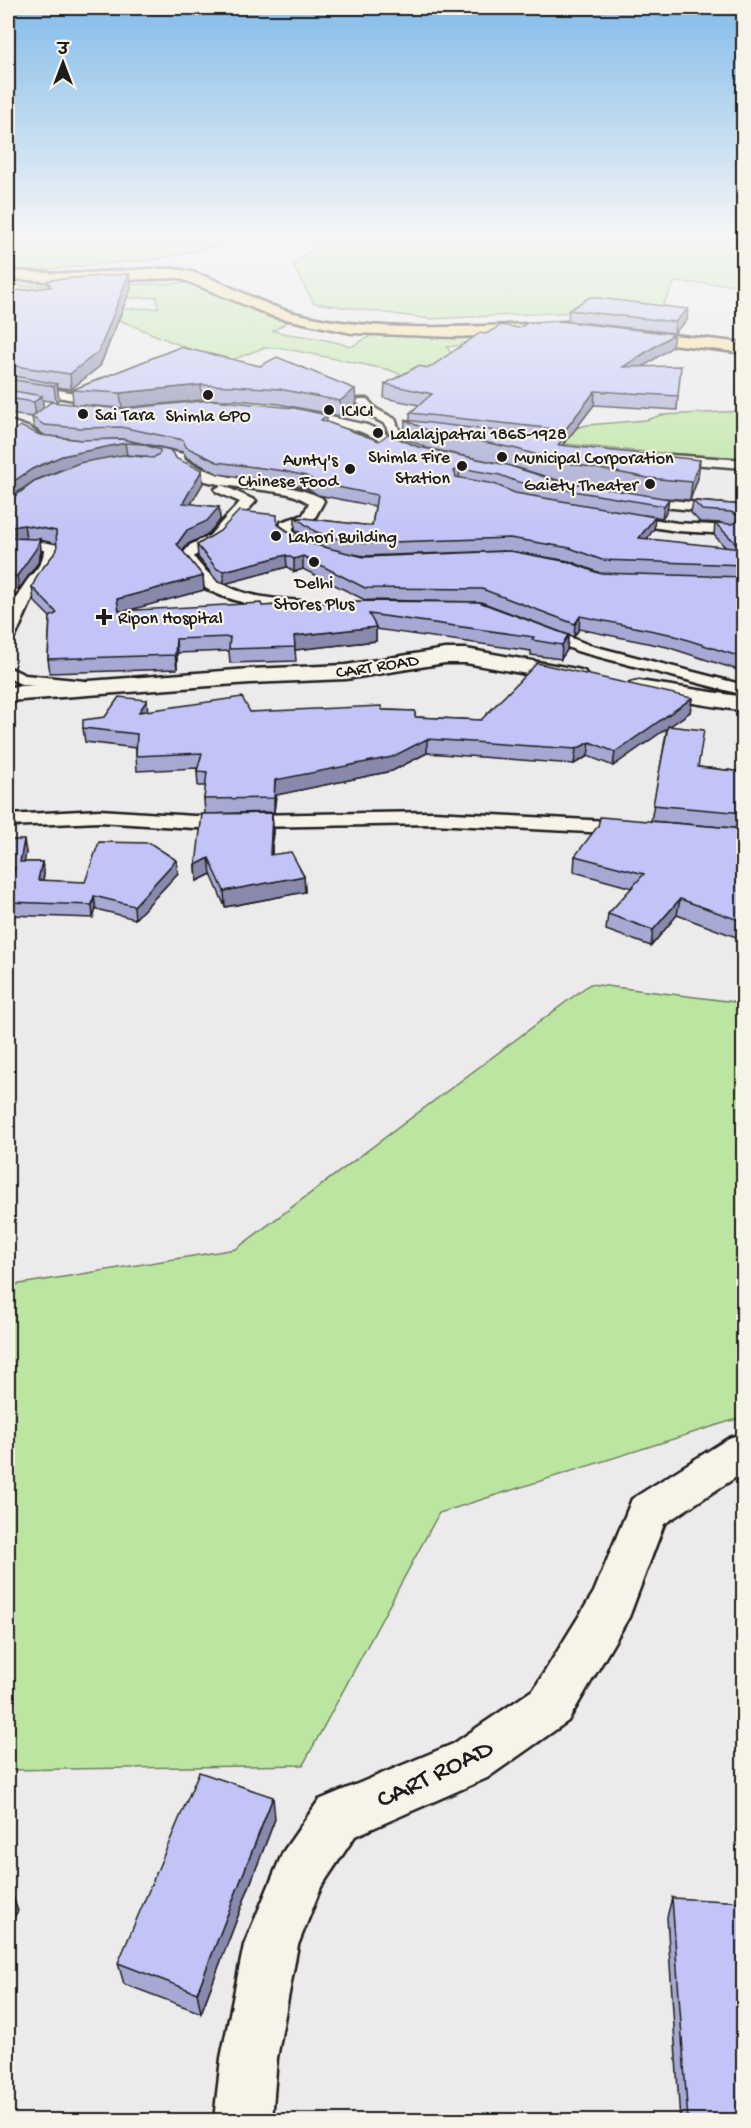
<svg xmlns="http://www.w3.org/2000/svg" width="751" height="2128" viewBox="0 0 751 2128" font-family="'Gochi Hand','Playpen Sans Deva',sans-serif">
<style>
.green{fill:#bce5a1;stroke:#6c805e;stroke-width:1.5}
.lines{fill:none;stroke-linecap:round;stroke-linejoin:round}
.minor-casing{stroke:#1c1c1c;stroke-width:5}
.secondary-casing{stroke:#1c1c1c;stroke-width:5}
.primary-casing{stroke:#1c1c1c;stroke-width:5}
.minor{fill:#f7f3e8;fill-rule:evenodd}
.secondary{fill:#f7f3e8;fill-rule:evenodd}
.primary{fill:#fcde96;fill-rule:evenodd}
.wall{fill:#a7a9d4;stroke:#1c1c1c;stroke-width:1.5;fill-rule:evenodd}
.shaded-wall{fill:#8889ad;stroke:#1c1c1c;stroke-width:1.5}
.building{fill:#c2c4f7;stroke:#1c1c1c;stroke-width:1.5}
.poi-dot{fill:#1c1c1c;stroke:#f7f3e8;stroke-width:2}
.labels{text-anchor:middle;stroke-width:4.5;stroke-linejoin:round;paint-order:stroke}
.far-poi-label{font-size:18px;fill:#1c1c1c;stroke:#f7f3e8;text-anchor:start}
.far-street-label{font-size:18px;fill:#1c1c1c;stroke:#f7f3e8}
.near-street-label{font-size:27px;fill:#1c1c1c;stroke:#f7f3e8}
</style>
<rect width="100%" height="100%" fill="#eceaeb"/>
<filter id="ink" filterUnits="userSpaceOnUse"><feTurbulence type="fractalNoise" baseFrequency=".0167" numOctaves="2"/><feDisplacementMap in="SourceGraphic" scale="12" xChannelSelector="R" yChannelSelector="G"/><feConvolveMatrix kernelMatrix="1 2 1 2 8 2 1 2 1" color-interpolation-filters="sRGB"/></filter>
<g filter="url(#ink)">
<g class="green">
<path d="M8,236H257L158,259L8,273Z"/>
<path d="M309,236H743V285L675,282L661,308L430,319L314,303L293,266L322,239Z"/>
<path d="M8,281L19,282L21,286L108,282L109,285L191,283L268,317L287,322L273,331C299,337 325,337 351,347L377,332L449,337L524,331L529,337L447,347L451,353L473,355L418,382L390,370L282,348H263L232,360L206,356L119,320L86,316L88,310L158,308L157,297L8,304Z"/>
<path d="M743,411V458L633,451L479,435L564,431L587,425L646,420L662,415Z"/>
<path d="M590,984L743,1003V1417L439,1513L303,1765L8,1770V1286L236,1249Z"/>
</g>
<g class="lines">
<defs>
<g id="minor">
<path d="M8,382L101,397L107,401L101,405L8,388Z"/>
<path d="M218,395L304,406L312,413L367,425L419,449L417,452H409L359,431L295,417L294,412L214,402L212,399Z"/>
<path d="M359,399H367L376,409L395,419L400,432L398,435H390L385,424L368,415L357,402Z"/>
<path d="M8,420L30,428L49,441L47,444H39L8,428Z"/>
<path d="M145,445L183,454L185,460C227,486 277,477 322,498L324,501L313,521L293,527V532L314,549L312,552H302L279,534L281,522L303,515L309,503C301,498 292,494 283,493C257,487 183,488 172,459L141,452V446Z"/>
<path d="M670,455L744,460V468L665,462L664,459Z"/>
<path d="M222,485L256,501L219,542L200,551L194,557C221,595 259,598 302,601C311,602 323,600 329,607L326,610C300,617 231,603 207,589C195,582 188,568 180,557L190,545L209,536L240,502L217,492L215,489Z"/>
<path d="M637,497L744,507V515L632,504L630,501Z"/>
<path d="M626,515L677,523L729,526L736,530L729,534L677,531L621,522L619,519Z"/>
<path d="M26,540L56,544L57,562L38,586L16,635L8,640C6,620 14,599 26,582C34,571 43,565 44,550L8,549V541Z"/>
<path d="M539,625L589,645L744,685V695L577,651L534,633L531,630Z"/>
<path d="M8,667L25,675L85,681L93,686L85,691L21,684L8,678Z"/>
<path d="M99,810L194,816L433,812L628,822L637,828L628,834L433,824L194,828L99,822L8,826V815Z"/>
</g>
<g id="secondary">
<path d="M445,649H466L576,669L584,671L588,676L584,681L576,683L466,663H445L346,679L250,683L8,701V687L250,669L346,665Z"/>
<path d="M639,681L744,697V711L630,693L627,688L630,683Z"/>
<path d="M744,1433V1472L664,1524L629,1617L568,1721L487,1778L355,1836L321,1887L298,1945L277,2058L272,2120H214L221,2058L244,1945L283,1852L319,1800L453,1744L534,1689L594,1592L632,1499L729,1438Z"/>
</g>
<g id="primary">
<path d="M150,269C160,269 172,268 182,270C218,277 249,299 284,310C368,336 478,326 566,322L574,327L566,332L455,337L352,333L275,317L179,278L67,282L8,279V271L67,274Z"/>
<path d="M629,330L744,343V353L623,338L621,335L623,332Z"/>
</g>
</defs>
<use href="#minor" class="minor-casing"/>
<use href="#secondary" class="secondary-casing"/>
<use href="#primary" class="primary-casing"/>
<use href="#minor" class="minor"/>
<use href="#secondary" class="secondary"/>
<use href="#primary" class="primary"/>
</g>
<g class="wall">
<path d="M129,274L131,288L100,366L71,389L57,387L59,399L56,402L42,400L43,408L73,404L72,390L180,347L356,404L341,416L279,404L235,400H202L122,408L82,405L121,409L327,422L379,441L418,447L554,480L589,486L557,480L515,467L427,448L404,438L405,420L410,421V413L419,405L384,398L385,384L429,368L486,334L519,328L672,347L643,367L678,396L677,410L594,405L564,444H563L562,446L698,478L690,500L665,498L667,511L662,518L645,515L654,529L646,539L726,548L714,535L715,523H722L700,522L691,513L693,501L744,505V672L667,647L579,629L574,637L481,602L365,600L303,569L294,572L287,567L224,584L218,582L198,557L197,545L278,524L304,542L324,547L316,544L295,529V517L372,526L375,506L318,495L306,488L285,483L218,474L187,458L183,452L122,439L82,440L50,436L80,440L121,439L170,450L177,459L203,483L191,504L219,507L220,520L208,534L188,544L182,551L203,576L204,590L124,611L262,606L355,601L568,635L567,650L561,659L531,655V651L376,629V641L295,650L296,661L230,663L229,651L177,653V669L50,673L48,659L50,617L34,601L32,587L57,550V544L40,540L41,552L38,563L19,589H8V439L40,435L46,436L34,428L32,417L8,414V292L49,287L48,280ZM124,455L143,456L147,457ZM67,468L11,499H8L34,481ZM505,551L364,557L353,554L364,556ZM514,552L569,561L600,573H598Z"/>
<path d="M569,310L687,320L674,333L568,321Z"/>
<path d="M692,698L690,712L670,726L698,767L744,772V829L651,821L667,728L613,766L588,756L574,764L427,753L392,771L276,795L274,812L205,814L204,799L206,786H198L197,771V768L137,771L136,756V748L85,742L83,728L148,711L250,712L382,710L415,711V717L481,720Z"/>
<path d="M272,813L273,829L272,855L304,876L305,892L225,907L211,874L197,881L196,865Z"/>
<path d="M744,829V940L677,915L651,946L606,930L608,914L632,888L574,872L575,856Z"/>
<path d="M8,840L26,852L24,862H42L44,875L42,881L85,882L176,860L178,873L135,919L96,909L93,918L8,915V886L9,881H8Z"/>
<path d="M275,1819L201,2013L124,1984L118,1963Z"/>
<path d="M672,1898L744,2121H680L667,1917Z"/>
</g>
<g class="shaded-wall">
<path d="M129,274L131,288L100,366L71,389L70,374Z"/>
<path d="M688,309L687,320L674,333L675,322Z"/>
<path d="M674,334L672,347L622,381L623,367Z"/>
<path d="M57,384L59,399L56,402L54,386Z"/>
<path d="M201,385L202,400L122,408L120,393Z"/>
<path d="M355,389L356,404L341,416L340,401Z"/>
<path d="M595,391L594,405L564,444L565,430Z"/>
<path d="M42,396L44,412L36,418L34,402Z"/>
<path d="M327,415V426L321,420Z"/>
<path d="M125,443L127,455L63,469L34,481L8,499V485L32,469L62,456Z"/>
<path d="M700,460L698,478L690,500L692,482Z"/>
<path d="M460,468L459,480L454,483V471Z"/>
<path d="M202,470L203,483L184,516L183,503Z"/>
<path d="M669,499L667,511L662,518L664,506Z"/>
<path d="M219,507L220,520L208,534L188,544L178,557L177,544L187,530Z"/>
<path d="M655,517L654,529L638,551L639,538Z"/>
<path d="M24,525L26,538L8,541V527Z"/>
<path d="M40,539L41,552L38,563L19,589L17,576Z"/>
<path d="M286,555L287,567L224,584V571Z"/>
<path d="M303,556V569L294,572V559Z"/>
<path d="M203,576L204,590L119,613L117,599Z"/>
<path d="M580,616L579,629L574,637L575,624Z"/>
<path d="M376,627V641L295,650L294,636Z"/>
<path d="M568,635L567,650L561,659L562,645Z"/>
<path d="M176,639L177,653V669L175,655Z"/>
<path d="M692,698L690,712L613,766L615,752Z"/>
<path d="M147,700L148,714L139,712Z"/>
<path d="M427,739V753L392,771L276,795L274,812V798L275,780Z"/>
<path d="M590,742L588,756L574,764L576,749Z"/>
<path d="M272,813L273,829L271,872L270,855Z"/>
<path d="M24,840L26,852L22,875L20,862Z"/>
<path d="M209,858L211,874L197,881L196,865Z"/>
<path d="M176,860L178,873L135,919L134,906Z"/>
<path d="M42,862L44,875L40,893L38,880Z"/>
<path d="M304,876L305,892L225,907L224,891Z"/>
<path d="M94,896L96,909L93,918L92,905Z"/>
<path d="M680,899L677,915L651,946L653,930Z"/>
<path d="M273,1797L275,1819L201,2013L197,1993Z"/>
<path d="M11,1891L18,1911L8,1927V1897Z"/>
</g>
<g class="building">
<path d="M129,274L99,351L70,374L8,365V292L51,287L48,280Z"/>
<path d="M590,297L688,309L675,322L569,310Z"/>
<path d="M559,321L674,334L623,367L681,366L678,396L595,391L565,430L410,413L432,394L385,384L418,366L429,368L480,333L486,334L501,325L519,328L527,323Z"/>
<path d="M180,347L260,366L277,357L355,389L340,401L279,389L234,386L201,385L120,393L72,390Z"/>
<path d="M8,375L57,384L54,386L8,379Z"/>
<path d="M8,390L42,396L34,402L8,398Z"/>
<path d="M212,400L294,408L327,415L321,420L379,441L388,434L418,447L507,465L554,480L669,499L664,506L518,482L500,475L460,468L454,471L456,477L494,484L515,493L655,517L639,538L742,549L715,523L732,524L739,520V516L731,512L702,510L693,501L744,505V565L602,560L570,548L510,538L364,543L338,539L316,532L295,517L372,526L377,495L318,483L306,476L284,471L217,462L186,447L183,440L121,427L81,428L44,425L32,417L51,402L121,409Z"/>
<path d="M405,420L563,439L558,445L700,460L692,482L648,478L558,461L517,449L427,430Z"/>
<path d="M20,426L40,435L80,440L121,439L142,444L125,443L62,456L32,469L8,485V439L10,434Z"/>
<path d="M142,444L170,450L177,459L202,470L183,503L219,507L207,521L187,530L177,544L203,576L117,599L119,611L261,603L262,606L355,601L479,602L568,635L562,645L532,640L534,637L369,614L376,627L294,636L295,647L229,649L230,637L176,639L175,655L48,659L50,617L57,613L32,587L38,574L57,550L56,531L24,525L8,527V499H11L37,480L79,463L123,455L153,458L160,453V450Z"/>
<path d="M239,511L277,515V524L304,542L364,557L510,551L569,562L598,573L744,577V658L669,634L580,616L575,624L482,589L365,588L303,556L294,559L286,555L224,571L217,569L197,545L220,531Z"/>
<path d="M8,538L40,539L36,549L17,576L8,575Z"/>
<path d="M537,663L692,698L615,752L590,742L576,749L427,739L392,757L275,780L274,798L204,799L207,772L197,771L202,753L136,756L137,734L83,728V720L105,717L119,697L147,700L139,712L242,697L250,712L381,706L382,710L415,711V717L481,720Z"/>
<path d="M668,726L704,730L698,767L744,772V813L653,805Z"/>
<path d="M272,813L270,855L291,852L304,876L224,891L209,858L196,865L202,814Z"/>
<path d="M600,817L744,829V922L680,899L653,930L608,914L644,874L575,856L598,826Z"/>
<path d="M8,840H24L20,862H42L38,880L85,882L99,842L150,843L176,860L134,906L94,896L92,905L8,902V886L15,868H8Z"/>
<path d="M199,1772L273,1797L197,1993L118,1963Z"/>
<path d="M8,1889L11,1891L8,1897Z"/>
<path d="M672,1898L744,1902V2121H688Z"/>
</g>
</g>
<linearGradient id="sky" x2="0" y2="1"><stop stop-color="#83bcea"/><stop offset="0.44" stop-color="#f6f6f6"/><stop offset="1" stop-color="#f6f6f6" stop-opacity="0"/></linearGradient>
<rect width="751" height="534" fill="url(#sky)"/>
<g class="poi-dot">
<circle cx="208" cy="395" r="6"/>
<circle cx="329" cy="410" r="6"/>
<circle cx="83" cy="414" r="6"/>
<circle cx="378" cy="433" r="6"/>
<circle cx="502" cy="457" r="6"/>
<circle cx="462" cy="466" r="6"/>
<circle cx="350" cy="469" r="6"/>
<circle cx="650" cy="484" r="6"/>
<circle cx="276" cy="536" r="6"/>
<circle cx="314" cy="562" r="6"/>
<path d="M101 608h6v6h6v6h-6v6h-6v-6h-6v-6h6z"/>
</g>
<g class="labels">
<g class="far-poi-label">
<text x="341" y="416">ICICI</text>
<text x="95" y="420">Sai Tara</text>
<text x="208" y="421" text-anchor="middle">Shimla GPO</text>
<text x="390" y="439">Lalalajpatrai 1865-1928</text>
<text x="450" y="462" text-anchor="end">Shimla Fire<tspan x="450" dy="21">Station</tspan></text>
<text x="514" y="463">Municipal Corporation</text>
<text x="338" y="465" text-anchor="end">Aunty's<tspan x="338" dy="21">Chinese Food</tspan></text>
<text x="638" y="490" text-anchor="end">Gaiety Theater</text>
<text x="288" y="542">Lahori Building</text>
<text x="314" y="588" text-anchor="middle">Delhi<tspan x="314" dy="21">Stores Plus</tspan></text>
<text x="118" y="623">Ripon Hospital</text>
</g>
<g class="far-street-label">
<text transform="translate(377 665) rotate(-9)" y="6">CART ROAD</text>
</g>
<g class="near-street-label">
<text transform="translate(434 1772) rotate(-26)" y="9">CART ROAD</text>
</g>
</g>
<rect width="751" height="2128" fill="none" stroke="#f7f3e8" stroke-width="30"/>
<rect x="15" y="15" width="721" height="2098" fill="none" stroke="#1c1c1c" stroke-width="2" filter="url(#ink)"/>
<g transform="translate(63 63)" stroke="#f7f3e8" stroke-width="4.5" paint-order="stroke">
<path d="M0-4.5L10 22L0 15L-10 22Z" fill="#1c1c1c"/>
<text y="-9" font-size="16" font-weight="bold" text-anchor="middle" fill="#1c1c1c">उ</text>
</g>
</svg>
